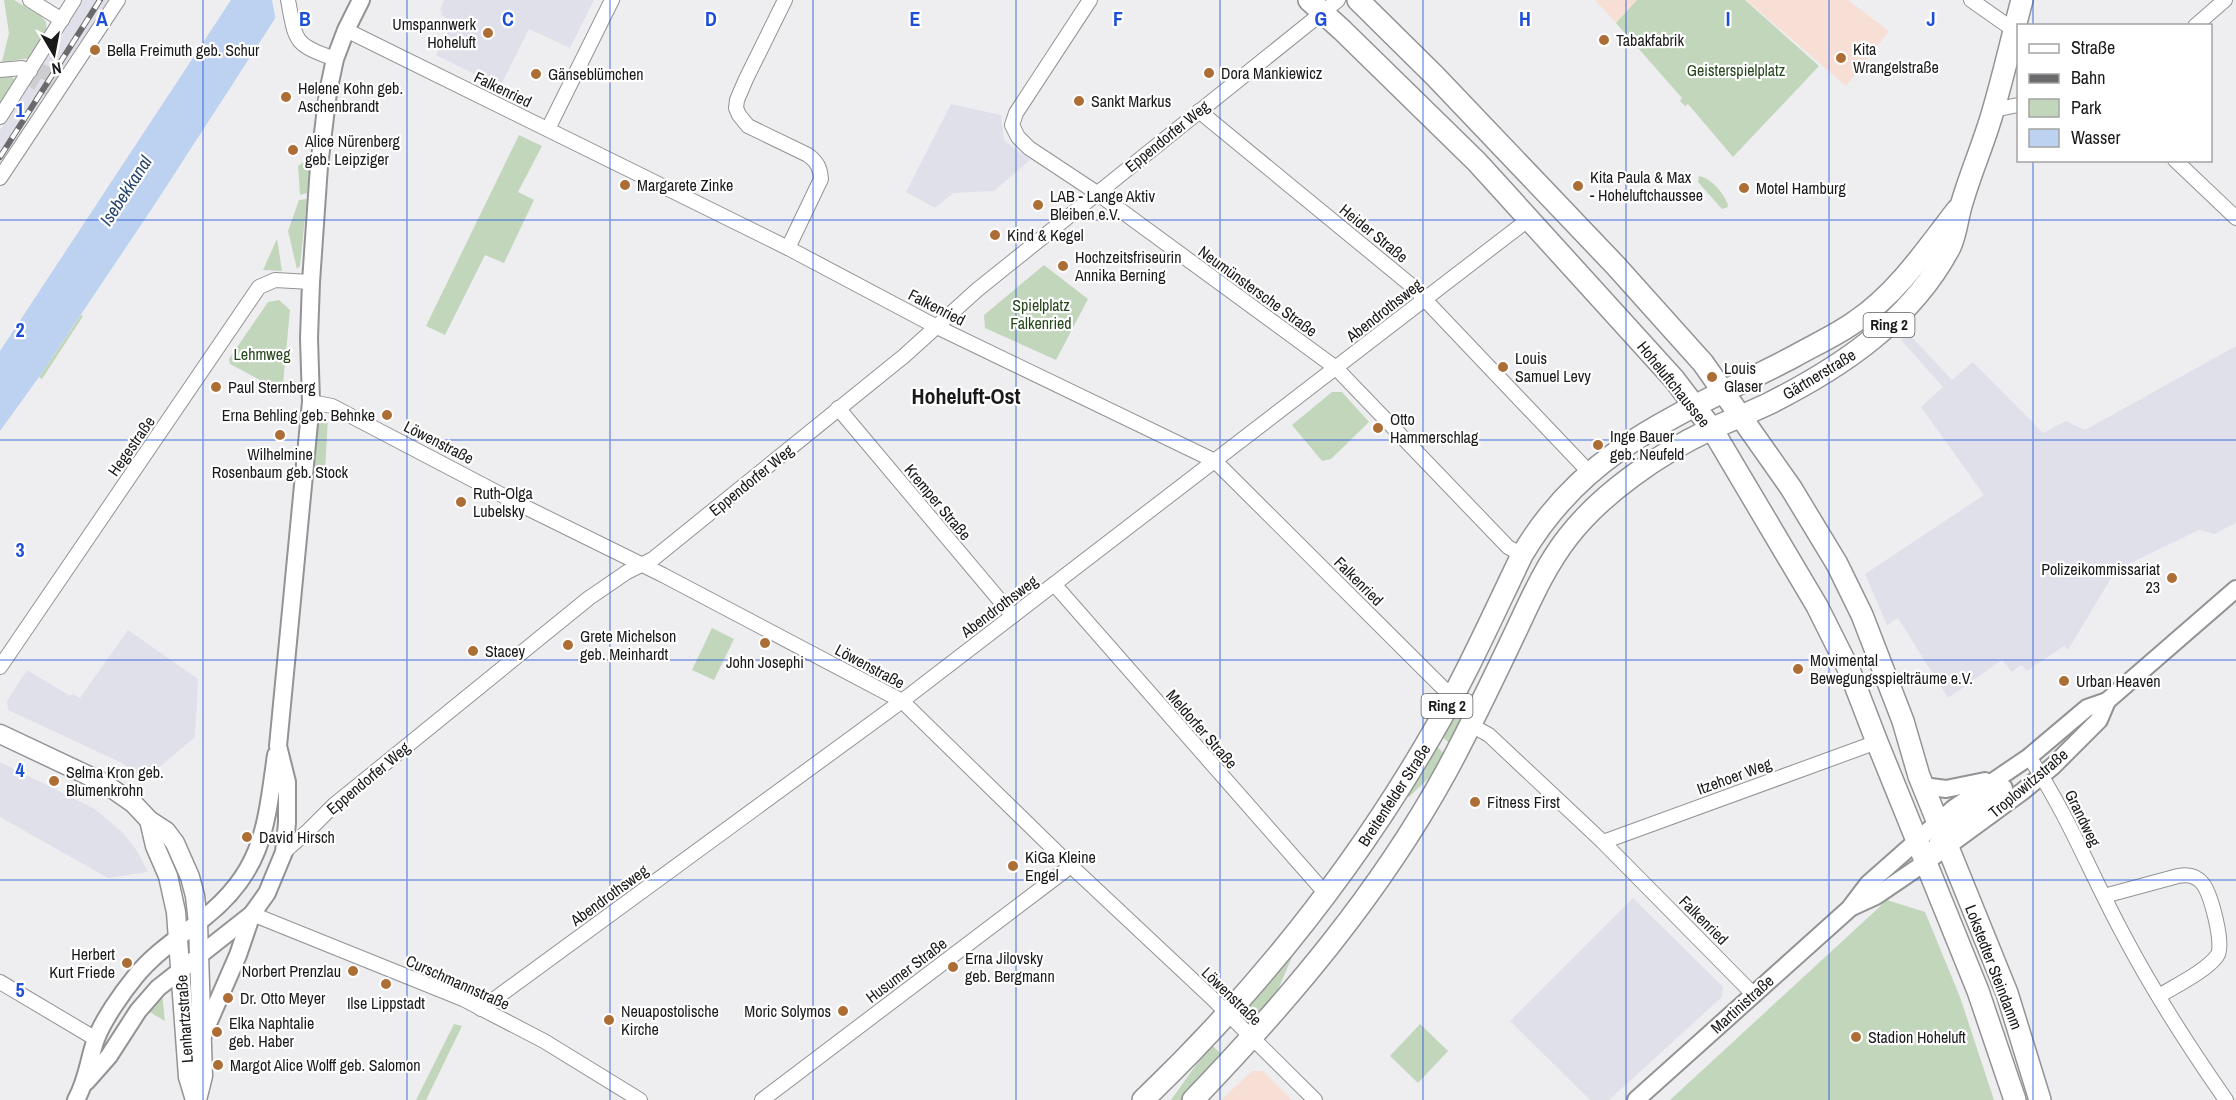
<svg xmlns="http://www.w3.org/2000/svg" width="2236" height="1100" viewBox="0 0 2236 1100" font-family="'Archivo Narrow',sans-serif">
<style>
.built{fill:#e0e0ea}
.education{fill:#f7dfd6}
.green{fill:#c1d6bb}
.water{fill:#bdd1f0}
.pier{fill:#eeeef1}
.lines{fill:none;stroke-linecap:round;stroke-linejoin:round}
.minor-tunnel{stroke:#ceced1;stroke-width:14;stroke-dasharray:14 7;stroke-linecap:butt}
.minor-casing{stroke:#939395;stroke-width:16}
.tertiary-casing{stroke:#939395;stroke-width:20}
.secondary-casing{stroke:#939395;stroke-width:21}
.primary-casing{stroke:#939395;stroke-width:24}
.minor{stroke:#fff;stroke-width:14}
.tertiary{stroke:#fff;stroke-width:16}
.secondary{stroke:#fff;stroke-width:18}
.primary{stroke:#fff;stroke-width:21}
.rail-casing{stroke:#6a6a6c;stroke-width:6}
.rail{stroke:#fff;stroke-width:4;stroke-dasharray:11;stroke-linecap:butt}
.grid{fill:none;stroke:#1d4ed8;stroke-width:1.5;stroke-opacity:0.55}
.poi-dot{fill:#ad6e36;stroke:#fff;stroke-width:2}
.labels{text-anchor:middle;stroke-width:4.5;stroke-linejoin:round;paint-order:stroke}
.shield{fill:#fff;stroke:#5f5f5f;stroke-width:1.5}
.shield-label{font-size:15px;font-weight:bold;fill:#1a1a1b}
.poi-label{font-size:16px;fill:#1a1a1b;stroke:#fff;text-anchor:start}
.park-label{font-size:16px;fill:#26471c;stroke:#fff}
.street-label{font-size:16px;fill:#1a1a1b;stroke:#fff}
.water-label{font-size:18px;font-style:italic;fill:#29446d;stroke:#fff}
.district-label{font-size:22px;font-weight:bold;fill:#1a1a1b;stroke:#fff}
.grid-label{font-size:20px;text-anchor:middle;font-weight:bold;fill:#1d4ed8;stroke:#fff;stroke-width:4.5;stroke-linejoin:round;paint-order:stroke}
</style>
<rect width="100%" height="100%" fill="#eeeef1"/>
<g class="built">
<path d="M83,0H110L0,171V130Z"/>
<path d="M444,0H594L570,48L529,29L500,87L436,55L453,22L441,15L442,11L440,10Z"/>
<path d="M951,104L1001,115L1004,140L1030,160L994,191L953,193L935,208L906,192Z"/>
<path d="M1909,334L1952,380L1973,362L2043,433L2066,421L2085,430L2236,346V523L2214,534L2199,530L2116,570L2068,650L2064,646L2027,671L2021,665L2012,672L2002,660L1948,698L1898,618L1887,625L1865,574L1984,495L1921,407L1943,387L1901,340Z"/>
<path d="M128,630L198,679L195,737L144,780L122,763L8,710L7,701L27,670L70,696L73,694L80,698Z"/>
<path d="M0,762L95,809L123,833L137,851L148,872L108,878L0,817Z"/>
<path d="M1633,898L1723,987L1722,997L1609,1100H1590L1510,1021Z"/>
</g>
<g class="education">
<path d="M1595,0H1637L1616,23Z"/>
<path d="M1746,0H1848L1889,31L1846,86Z"/>
<path d="M1252,1071H1263L1292,1100H1221Z"/>
</g>
<g class="green">
<path d="M4,0H14L41,16L46,22L47,35L30,58L2,62L9,33Z"/>
<path d="M1637,0H1745L1819,66L1733,157L1688,104L1685,106L1680,101L1682,98L1616,23Z"/>
<path d="M9,75L16,80L0,105V76Z"/>
<path d="M519,135L542,146L518,192L534,200L504,263L485,255L445,335L426,326Z"/>
<path d="M311,157L307,193L300,195L298,166Z"/>
<path d="M1699,176C1710,177 1727,196 1728,207L1722,209L1698,182Z"/>
<path d="M307,199L300,266L297,269L288,231L299,200Z"/>
<path d="M277,239L282,271L263,270Z"/>
<path d="M1044,265L1088,299L1056,360L985,328L984,315Z"/>
<path d="M279,300L290,310L283,384L275,388L230,364L229,359L268,302Z"/>
<path d="M81,315L83,316L42,379L39,377Z"/>
<path d="M1332,392H1342L1369,422L1331,459L1322,461L1292,425Z"/>
<path d="M328,417L325,471L312,477L316,421Z"/>
<path d="M712,628L734,639L714,680L692,670Z"/>
<path d="M1482,684L1453,746L1440,735L1458,707Z"/>
<path d="M1435,744L1446,756L1439,768L1409,797L1404,793Z"/>
<path d="M1887,900L1925,912L1960,997L1994,1100H1670Z"/>
<path d="M1291,952L1292,957L1277,992L1257,1020L1240,1010Z"/>
<path d="M162,994L165,1021L148,1011Z"/>
<path d="M454,1024L462,1026L426,1100H416Z"/>
<path d="M1420,1024L1448,1051L1418,1083L1390,1056Z"/>
<path d="M1211,1044L1225,1058L1183,1100H1171Z"/>
</g>
<path class="water" d="M231,0H287L153,207L39,377L0,431V351Z"/>
<path class="pier" d="M272,0H290L276,21Z"/>
<g class="lines">
<path class="minor-tunnel" d="M56,94L35,82L30,71H42L64,83"/>
<defs>
<g id="minor">
<path d="M30,0L62,20"/>
<path d="M288,0C296,43 294,44 335,59"/>
<path d="M785,0L746,79L737,100L736,108L739,115L748,126L808,155C817,162 820,167 821,179L788,248"/>
<path d="M1090,0L1016,113L1012,125L1018,137L1029,148L1097,193L1336,368L1508,547L1522,555"/>
<path d="M1971,0L2018,33"/>
<path d="M2195,26L2225,0"/>
<path d="M346,30L788,248L937,327L1215,461L1452,697"/>
<path d="M0,70L22,68L30,71"/>
<path d="M1994,110L2018,105"/>
<path d="M1199,111L1412,286L1589,472"/>
<path d="M0,117L74,0"/>
<path d="M548,129L612,0"/>
<path d="M2175,160L2236,218"/>
<path d="M0,178L118,0"/>
<path d="M311,402L332,406L521,505L663,575L902,701L1071,866L1214,1000L1315,1100"/>
<path d="M838,408L1013,616"/>
<path d="M1054,584L1327,895"/>
<path d="M0,667L259,287L275,280L311,282"/>
<path d="M1471,725L1489,735L1603,842L1753,994"/>
<path d="M2029,757C2067,812 2091,875 2123,934C2153,991 2189,1047 2226,1100"/>
<path d="M1603,842L1877,742"/>
<path d="M284,852L309,830L334,805L589,598L627,572L653,559L904,356L977,290L1338,0"/>
<path d="M2104,896L2178,876C2188,874 2197,876 2203,884C2211,895 2225,946 2217,956C2206,971 2175,986 2159,996"/>
<path d="M252,914L463,999L544,1041L640,1100"/>
<path d="M0,982L96,1039"/>
<path d="M481,1009L902,701L1529,219"/>
<path d="M762,1100L1071,866"/>
</g>
<g id="tertiary">
<path d="M1923,786L1946,789L1985,781"/>
<path d="M1937,844C1953,819 1980,805 2004,788"/>
<path d="M1852,907L1876,896L1926,862L2023,791L2053,766L2099,720L2107,701"/>
<path d="M203,1035L238,955L252,914"/>
<path d="M86,1082L109,1056L138,1011L158,988L252,914L267,893L284,852L287,823V782L278,746L311,402L309,338L311,282L319,166L328,92L335,59L346,30L361,0"/>
<path d="M76,1100C88,1078 88,1061 96,1039C103,1020 122,993 135,977C154,953 181,936 205,917C264,870 266,825 276,755"/>
<path d="M1636,1100L1849,909L1868,884L1954,808L2029,757L2087,708L2107,701L2236,589"/>
</g>
<g id="secondary">
<path d="M0,734L104,783L134,804L149,820L166,831L175,843L190,877L195,896L198,923L203,1076L197,1100"/>
<path d="M149,820L155,846L168,876L176,912L188,1077L195,1100"/>
</g>
<g id="primary">
<path d="M1309,0L1342,30L1477,162L1674,379L1712,429L1817,606L1850,672L1877,742L1978,991L2015,1100"/>
<path d="M1358,0L1435,76L1616,266L1703,363L1791,488L1837,564L1862,615L1903,721L1919,776L2007,993L2040,1100"/>
<path d="M1143,1100C1256,992 1354,869 1432,734C1466,676 1493,615 1522,555C1587,444 1686,413 1793,357C1814,345 1837,335 1856,321C1898,292 1926,250 1957,210"/>
<path d="M1193,1100C1289,1000 1379,894 1446,772C1471,726 1493,679 1516,631C1531,599 1546,565 1568,537C1602,493 1659,454 1709,430C1729,421 1749,413 1768,404C1840,368 1911,321 1950,247C1956,234 1957,220 1961,206C1970,174 1984,143 1993,111C2004,74 2012,37 2022,0"/>
</g>
</defs>
<use href="#minor" class="minor-casing"/>
<use href="#tertiary" class="tertiary-casing"/>
<use href="#secondary" class="secondary-casing"/>
<use href="#primary" class="primary-casing"/>
<use href="#minor" class="minor"/>
<use href="#tertiary" class="tertiary"/>
<use href="#secondary" class="secondary"/>
<use href="#primary" class="primary"/>
<defs>
<path id="rail" d="M0,157L100,0"/>
</defs>
<use href="#rail" class="rail-casing"/>
<use href="#rail" class="rail"/>
</g>
<path class="grid" d="M203,0V1100M407,0V1100M610,0V1100M813,0V1100M1016,0V1100M1220,0V1100M1423,0V1100M1626,0V1100M1829,0V1100M2033,0V26M2033,160V1100M0,220H2236M0,440H2236M0,660H2236M0,880H2236"/>
<g class="poi-dot">
<circle cx="488" cy="33" r="6"/>
<circle cx="1604" cy="40" r="6"/>
<circle cx="95" cy="50" r="6"/>
<circle cx="1841" cy="58" r="6"/>
<circle cx="1209" cy="73" r="6"/>
<circle cx="536" cy="74" r="6"/>
<circle cx="286" cy="97" r="6"/>
<circle cx="1079" cy="101" r="6"/>
<circle cx="293" cy="150" r="6"/>
<circle cx="625" cy="185" r="6"/>
<circle cx="1578" cy="186" r="6"/>
<circle cx="1744" cy="188" r="6"/>
<circle cx="1038" cy="205" r="6"/>
<circle cx="995" cy="235" r="6"/>
<circle cx="1063" cy="266" r="6"/>
<circle cx="1503" cy="367" r="6"/>
<circle cx="1712" cy="377" r="6"/>
<circle cx="216" cy="387" r="6"/>
<circle cx="387" cy="415" r="6"/>
<circle cx="1378" cy="428" r="6"/>
<circle cx="280" cy="435" r="6"/>
<circle cx="1598" cy="445" r="6"/>
<circle cx="461" cy="502" r="6"/>
<circle cx="2172" cy="578" r="6"/>
<circle cx="765" cy="643" r="6"/>
<circle cx="568" cy="645" r="6"/>
<circle cx="473" cy="651" r="6"/>
<circle cx="1798" cy="669" r="6"/>
<circle cx="2064" cy="681" r="6"/>
<circle cx="54" cy="781" r="6"/>
<circle cx="1475" cy="802" r="6"/>
<circle cx="247" cy="837" r="6"/>
<circle cx="1013" cy="866" r="6"/>
<circle cx="127" cy="963" r="6"/>
<circle cx="953" cy="967" r="6"/>
<circle cx="353" cy="971" r="6"/>
<circle cx="386" cy="984" r="6"/>
<circle cx="228" cy="998" r="6"/>
<circle cx="843" cy="1011" r="6"/>
<circle cx="609" cy="1020" r="6"/>
<circle cx="217" cy="1032" r="6"/>
<circle cx="1856" cy="1037" r="6"/>
<circle cx="218" cy="1065" r="6"/>
</g>
<g class="labels">
<g class="shield">
<rect x="1863.5" y="313" width="51" height="24" rx="4.5"/>
<rect x="1421.5" y="694" width="51" height="24" rx="4.5"/>
</g>
<g class="shield-label">
<text x="1889" y="330">Ring 2</text>
<text x="1447" y="711">Ring 2</text>
</g>
<g class="poi-label">
<text x="476" y="30" text-anchor="end">Umspannwerk<tspan x="476" dy="18">Hoheluft</tspan></text>
<text x="1616" y="46">Tabakfabrik</text>
<text x="1853" y="55">Kita<tspan x="1853" dy="18">Wrangelstraße</tspan></text>
<text x="107" y="56">Bella Freimuth geb. Schur</text>
<text x="1221" y="79">Dora Mankiewicz</text>
<text x="548" y="80">Gänseblümchen</text>
<text x="298" y="94">Helene Kohn geb.<tspan x="298" dy="18">Aschenbrandt</tspan></text>
<text x="1091" y="107">Sankt Markus</text>
<text x="305" y="147">Alice Nürenberg<tspan x="305" dy="18">geb. Leipziger</tspan></text>
<text x="1590" y="183">Kita Paula &amp; Max<tspan x="1590" dy="18">- Hoheluftchaussee</tspan></text>
<text x="637" y="191">Margarete Zinke</text>
<text x="1756" y="194">Motel Hamburg</text>
<text x="1050" y="202">LAB - Lange Aktiv<tspan x="1050" dy="18">Bleiben e.V.</tspan></text>
<text x="1007" y="241">Kind &amp; Kegel</text>
<text x="1075" y="263">Hochzeitsfriseurin<tspan x="1075" dy="18">Annika Berning</tspan></text>
<text x="1515" y="364">Louis<tspan x="1515" dy="18">Samuel Levy</tspan></text>
<text x="1724" y="374">Louis<tspan x="1724" dy="18">Glaser</tspan></text>
<text x="228" y="393">Paul Sternberg</text>
<text x="375" y="421" text-anchor="end">Erna Behling geb. Behnke</text>
<text x="1390" y="425">Otto<tspan x="1390" dy="18">Hammerschlag</tspan></text>
<text x="1610" y="442">Inge Bauer<tspan x="1610" dy="18">geb. Neufeld</tspan></text>
<text x="280" y="460" text-anchor="middle">Wilhelmine<tspan x="280" dy="18">Rosenbaum geb. Stock</tspan></text>
<text x="473" y="499">Ruth-Olga<tspan x="473" dy="18">Lubelsky</tspan></text>
<text x="2160" y="575" text-anchor="end">Polizeikommissariat<tspan x="2160" dy="18">23</tspan></text>
<text x="580" y="642">Grete Michelson<tspan x="580" dy="18">geb. Meinhardt</tspan></text>
<text x="485" y="657">Stacey</text>
<text x="1810" y="666">Movimental<tspan x="1810" dy="18">Bewegungsspielträume e.V.</tspan></text>
<text x="765" y="668" text-anchor="middle">John Josephi</text>
<text x="2076" y="687">Urban Heaven</text>
<text x="66" y="778">Selma Kron geb.<tspan x="66" dy="18">Blumenkrohn</tspan></text>
<text x="1487" y="808">Fitness First</text>
<text x="259" y="843">David Hirsch</text>
<text x="1025" y="863">KiGa Kleine<tspan x="1025" dy="18">Engel</tspan></text>
<text x="115" y="960" text-anchor="end">Herbert<tspan x="115" dy="18">Kurt Friede</tspan></text>
<text x="965" y="964">Erna Jilovsky<tspan x="965" dy="18">geb. Bergmann</tspan></text>
<text x="341" y="977" text-anchor="end">Norbert Prenzlau</text>
<text x="240" y="1004">Dr. Otto Meyer</text>
<text x="386" y="1009" text-anchor="middle">Ilse Lippstadt</text>
<text x="621" y="1017">Neuapostolische<tspan x="621" dy="18">Kirche</tspan></text>
<text x="831" y="1017" text-anchor="end">Moric Solymos</text>
<text x="229" y="1029">Elka Naphtalie<tspan x="229" dy="18">geb. Haber</tspan></text>
<text x="1868" y="1043">Stadion Hoheluft</text>
<text x="230" y="1071">Margot Alice Wolff geb. Salomon</text>
</g>
<g class="park-label">
<text x="1736" y="76">Geisterspielplatz</text>
<text x="1041" y="311">Spielplatz<tspan x="1041" dy="18">Falkenried</tspan></text>
<text x="262" y="360">Lehmweg</text>
</g>
<g class="street-label">
<text transform="translate(503 89) rotate(26)" y="6">Falkenried</text>
<text transform="translate(1167 136) rotate(-39)" y="6">Eppendorfer Weg</text>
<text transform="translate(1374 233) rotate(39)" y="6">Heider Straße</text>
<text transform="translate(1258 291) rotate(36)" y="6">Neumünstersche Straße</text>
<text transform="translate(937 307) rotate(27)" y="6">Falkenried</text>
<text transform="translate(1384 310) rotate(-38)" y="6">Abendrothsweg</text>
<text transform="translate(1819 374) rotate(-31)" y="6">Gärtnerstraße</text>
<text transform="translate(1674 384) rotate(51)" y="6">Hoheluftchaussee</text>
<text transform="translate(439 442) rotate(27)" y="6">Löwenstraße</text>
<text transform="translate(131 446) rotate(-55)" y="6">Hegestraße</text>
<text transform="translate(751 480) rotate(-39)" y="6">Eppendorfer Weg</text>
<text transform="translate(938 502) rotate(50)" y="6">Kremper Straße</text>
<text transform="translate(1359 581) rotate(45)" y="6">Falkenried</text>
<text transform="translate(999 606) rotate(-37)" y="6">Abendrothsweg</text>
<text transform="translate(870 666) rotate(28)" y="6">Löwenstraße</text>
<text transform="translate(1202 729) rotate(49)" y="6">Meldorfer Straße</text>
<text transform="translate(1734 776) rotate(-20)" y="6">Itzehoer Weg</text>
<text transform="translate(368 778) rotate(-40)" y="6">Eppendorfer Weg</text>
<text transform="translate(2028 783) rotate(-40)" y="6">Troplowitzstraße</text>
<text transform="translate(1394 795) rotate(-57)" y="6">Breitenfelder Straße</text>
<text transform="translate(2083 818) rotate(64)" y="6">Grandweg</text>
<text transform="translate(609 895) rotate(-36)" y="6">Abendrothsweg</text>
<text transform="translate(1704 920) rotate(45)" y="6">Falkenried</text>
<text transform="translate(1994 967) rotate(69)" y="6">Lokstedter Steindamm</text>
<text transform="translate(906 970) rotate(-37)" y="6">Husumer Straße</text>
<text transform="translate(458 982) rotate(24)" y="6">Curschmannstraße</text>
<text transform="translate(1232 996) rotate(44)" y="6">Löwenstraße</text>
<text transform="translate(1742 1004) rotate(-42)" y="6">Martinistraße</text>
<text transform="translate(184 1019) rotate(-94)" y="6">Lenhartzstraße</text>
</g>
<g class="water-label">
<text transform="translate(126 191) rotate(-57)" y="6">Isebekkanal</text>
</g>
<g class="district-label">
<text x="966" y="404">Hoheluft-Ost</text>
</g>
</g>
<g class="grid-label">
<text x="102" y="26">A</text>
<text x="305" y="26">B</text>
<text x="508" y="26">C</text>
<text x="711" y="26">D</text>
<text x="915" y="26">E</text>
<text x="1118" y="26">F</text>
<text x="1321" y="26">G</text>
<text x="1525" y="26">H</text>
<text x="1728" y="26">I</text>
<text x="1931" y="26">J</text>
<text x="20" y="117">1</text>
<text x="20" y="337">2</text>
<text x="20" y="557">3</text>
<text x="20" y="777">4</text>
<text x="20" y="997">5</text>
</g>
<rect x="2017" y="24" width="195" height="138" fill="#ffffff" stroke="#a3a3a4" stroke-width="1.5"/>
<rect x="2029" y="44" width="30" height="9" fill="#ffffff" stroke="#a3a3a4" stroke-width="1.5"/>
<text x="2071" y="54" font-size="18" fill="#1a1a1b">Straße</text>
<rect x="2029" y="74" width="30" height="9" fill="#6a6a6c" stroke="#a3a3a4" stroke-width="1.5"/>
<text x="2071" y="84" font-size="18" fill="#1a1a1b">Bahn</text>
<rect x="2029" y="99" width="30" height="18" fill="#c1d6bb" stroke="#a3a3a4" stroke-width="1.5"/>
<text x="2071" y="114" font-size="18" fill="#1a1a1b">Park</text>
<rect x="2029" y="129" width="30" height="18" fill="#bdd1f0" stroke="#a3a3a4" stroke-width="1.5"/>
<text x="2071" y="144" font-size="18" fill="#1a1a1b">Wasser</text>
<g transform="translate(54 54) rotate(170)" stroke="#ffffff" stroke-width="4.5" paint-order="stroke">
<path d="M0-4.5L10 22L0 15L-10 22Z" fill="#1a1a1b"/>
<text y="-9" font-size="16" font-weight="bold" text-anchor="middle" fill="#1a1a1b">N</text>
</g>
</svg>
